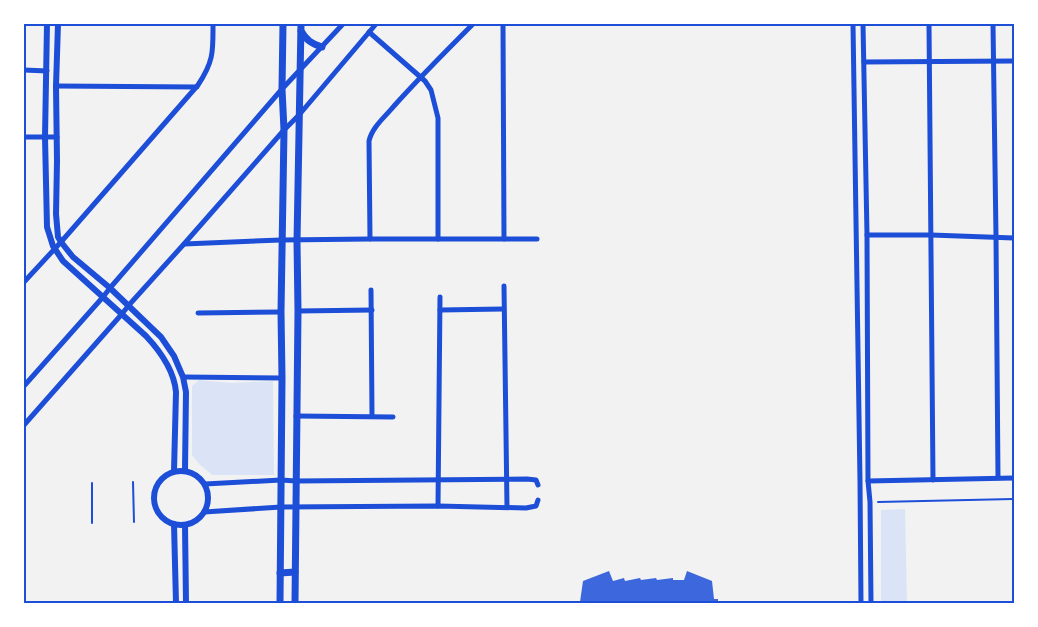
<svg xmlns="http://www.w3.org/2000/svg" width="1038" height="627" viewBox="0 0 1038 627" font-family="Lato,sans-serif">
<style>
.green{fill:#dbe4f7}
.building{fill:#3d67dc}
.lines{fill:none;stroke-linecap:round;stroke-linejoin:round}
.path{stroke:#1d4ed8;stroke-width:2}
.minor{stroke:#1d4ed8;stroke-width:5}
.tertiary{stroke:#1d4ed8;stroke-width:6}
.secondary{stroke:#1d4ed8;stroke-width:7}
.neatline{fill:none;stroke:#1d4ed8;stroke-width:2}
</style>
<rect width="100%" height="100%" fill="#f2f2f2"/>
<g class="green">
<path d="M199,380L232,383L273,381L274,475H212L199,464L192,455V386Z"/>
<path d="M905,509L907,603H881V510Z"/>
</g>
<path class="building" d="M609,571L613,581L624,578L625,581L640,578L641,580L656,578L657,580L673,578V580H684L687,571L712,581L714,599H718V603H588V602H580L583,581Z"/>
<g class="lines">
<g class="path">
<path d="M133,482L134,522"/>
<path d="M92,483V523"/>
<path d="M878,502L1013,499"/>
</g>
<g class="minor">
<path d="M503,24L504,239"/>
<path d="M853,24L860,481L861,603"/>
<path d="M863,24L867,235L868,481L870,502L871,603"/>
<path d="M929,24L933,480"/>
<path d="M993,24L996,237L998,478"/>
<path d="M369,32L425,81L431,90L438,118V239"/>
<path d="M864,62L1014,61"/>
<path d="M24,70L47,71"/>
<path d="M56,86L197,87"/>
<path d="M24,137H57"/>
<path d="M867,235H931L1014,238"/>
<path d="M370,239L369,141C372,127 385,117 394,106C419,78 446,51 473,24"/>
<path d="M184,244L281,240L370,239H537"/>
<path d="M24,282L61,242L198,85C214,61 213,51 213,24"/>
<path d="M504,286L507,507"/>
<path d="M371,290L372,416"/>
<path d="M440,310L503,309"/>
<path d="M298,311L372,310"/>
<path d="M198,313L281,312"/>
<path d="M183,377L282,378"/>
<path d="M24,386L103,297L110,288L282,89L343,24"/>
<path d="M296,416L393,417"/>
<path d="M24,425L121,315L129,305L184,244L284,130L299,115L376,24"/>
<path d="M868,481L1014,478"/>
<path d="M205,484L281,480L296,481L527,479L536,480L538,485"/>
<path d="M438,506L440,297"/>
<path d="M204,512L281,507L438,506L526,508L536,506L538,500"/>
</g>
<g class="tertiary">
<path d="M47,24L45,137L47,227L53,246L63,261L146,336C161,352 174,370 176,392L174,471"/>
<path d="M58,24L56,86L57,161L56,214L58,237L61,242L73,257L110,288L161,337L174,356L183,377L186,392L185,470"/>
<circle cx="181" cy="498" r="27"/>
<path d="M174,524L176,603"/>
<path d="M185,525L186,603"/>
</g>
<g class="secondary">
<path d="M301,31C306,40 312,44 322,47"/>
<path d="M280,573L295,572"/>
<path d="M280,603L282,378L281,312L284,130L282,89L283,24"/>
<path d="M295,603L298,311L297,241L301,24"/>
</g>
</g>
<rect width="1038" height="627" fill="none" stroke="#ffffff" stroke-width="50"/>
<rect x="25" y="25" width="988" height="577" class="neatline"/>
</svg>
